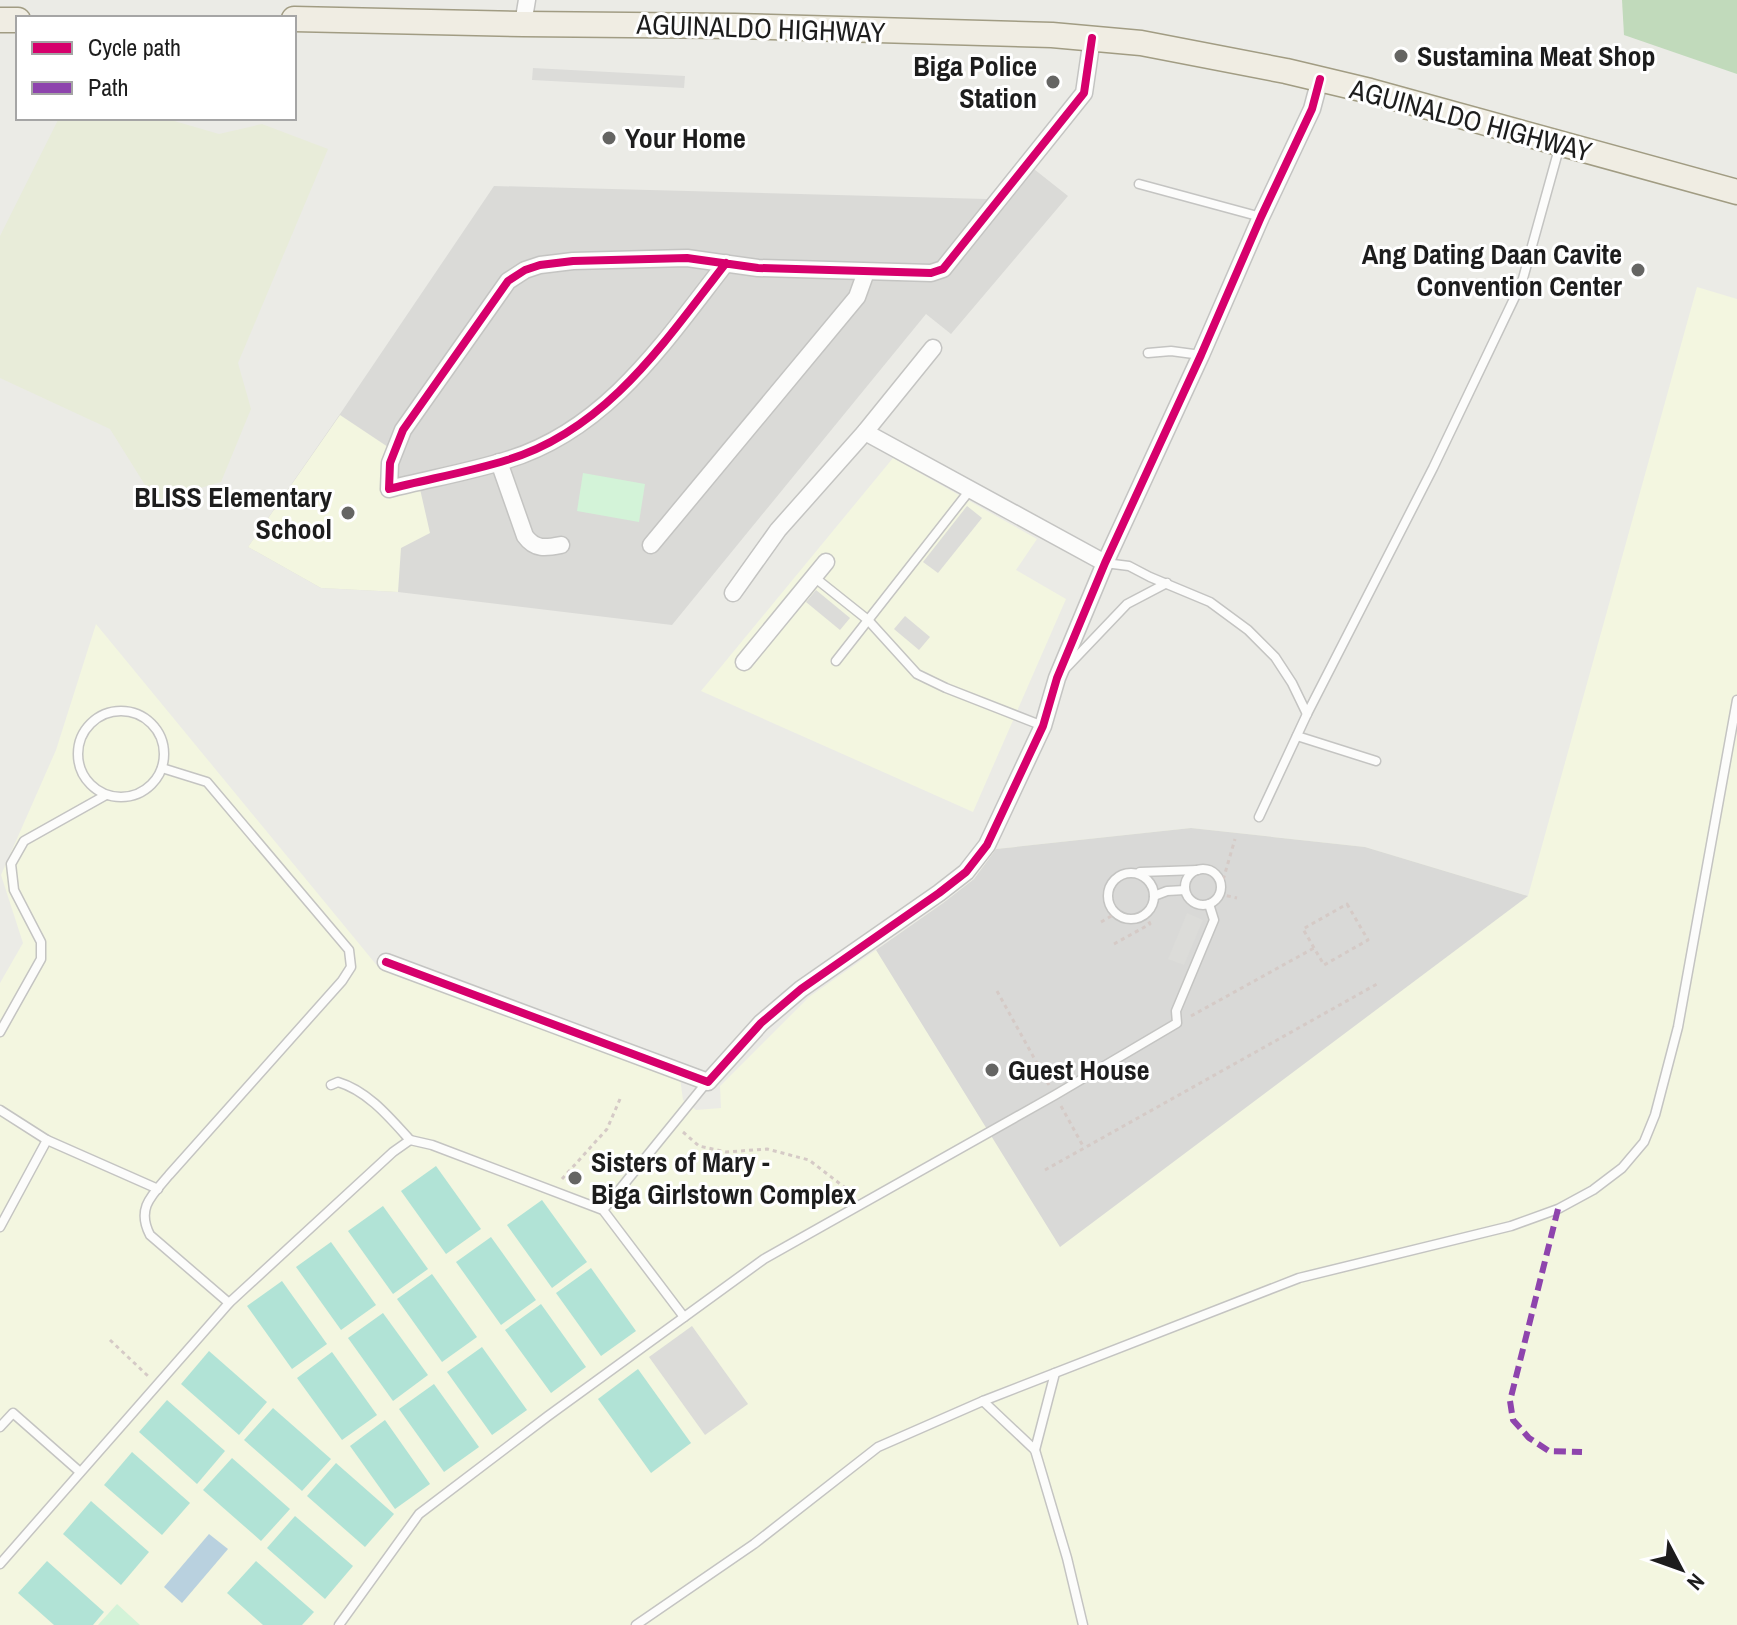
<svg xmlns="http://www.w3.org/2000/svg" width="1737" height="1625" viewBox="0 0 1737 1625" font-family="'Archivo Narrow',sans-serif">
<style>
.residential{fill:#dadad7}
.education{fill:#f3f6e0}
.religious{fill:#d9d9d7}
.farmland{fill:#e8ecd9}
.forest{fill:#c1dabb}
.park{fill:#d3f3d8}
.pitch{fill:#b1e3d6}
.parking{fill:#dcdcd9}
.water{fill:#b9d1df}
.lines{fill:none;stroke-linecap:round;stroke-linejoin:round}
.service-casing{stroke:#c4c4c2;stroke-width:11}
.minor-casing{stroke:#c4c4c2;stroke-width:19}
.primary-casing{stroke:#a19c83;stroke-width:27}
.path{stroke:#d5cac6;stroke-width:3;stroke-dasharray:4 4;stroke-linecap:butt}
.service{stroke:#fcfcfb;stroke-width:8}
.minor{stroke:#fcfcfb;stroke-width:16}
.primary{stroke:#f0ede3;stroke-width:24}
.quiet{stroke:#8e44ad;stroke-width:6;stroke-dasharray:12 6;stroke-linecap:butt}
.cycleway-casing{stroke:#fff;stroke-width:13}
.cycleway{stroke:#d6006c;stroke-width:8}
.poi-dot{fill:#656563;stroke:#fff;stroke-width:3}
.labels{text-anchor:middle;stroke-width:6;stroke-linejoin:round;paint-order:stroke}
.street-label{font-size:28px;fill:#1d1d1d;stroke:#fff}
.poi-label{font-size:28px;font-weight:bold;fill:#1d1d1d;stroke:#fff;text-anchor:start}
</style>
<rect width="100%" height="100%" fill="#ebebe6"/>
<path class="residential" d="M1020,158L1068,196L951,334L926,314L672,625L398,592L321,588L248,547L340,414L494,186L987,199Z"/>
<g class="education">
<path d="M1697,287L1737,299V1625H0V983L23,943L1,875L56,750L96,624L379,968L680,1078L683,1100L696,1110L721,1108L720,1086L809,997L943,903L974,879L996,849L1191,828L1365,847L1528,896Z"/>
<path d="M340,415L388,447L385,492L420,489L430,533L401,548L398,592L321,588L248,547Z"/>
<path d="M893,458L1037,539L1016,570L1066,599L973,812L701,691Z"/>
</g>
<path class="religious" d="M1191,828L1365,847L1528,896L1060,1247L876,950L943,903L974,879L996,849Z"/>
<path class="farmland" d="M59,118H164L219,134L262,124L328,149L238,363L251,409L221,482L155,501L110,429L0,378V236Z"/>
<path class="forest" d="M1622,0H1737V74L1624,35Z"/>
<g class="park">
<path d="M583,473L645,484L639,522L577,511Z"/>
<path d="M117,1604L140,1625H98Z"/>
</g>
<g class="pitch">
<path d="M436,1166L481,1229L446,1254L401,1191Z"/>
<path d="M542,1200L587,1262L552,1288L507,1225Z"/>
<path d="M383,1206L428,1269L393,1294L348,1231Z"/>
<path d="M491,1237L536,1300L501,1325L456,1262Z"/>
<path d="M331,1242L376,1305L341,1330L296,1267Z"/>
<path d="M591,1268L636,1331L601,1356L556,1293Z"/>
<path d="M432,1274L477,1337L442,1362L397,1299Z"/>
<path d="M282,1281L327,1344L292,1369L247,1306Z"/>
<path d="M541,1304L586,1367L551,1393L505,1330Z"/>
<path d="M383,1313L428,1375L393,1401L348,1338Z"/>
<path d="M482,1347L527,1410L492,1435L447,1372Z"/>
<path d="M209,1351L267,1402L239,1435L181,1384Z"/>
<path d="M332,1352L377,1415L342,1440L297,1378Z"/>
<path d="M638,1369L691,1443L651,1473L598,1399Z"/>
<path d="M434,1384L479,1447L444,1472L399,1409Z"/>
<path d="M167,1400L225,1451L197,1484L139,1432Z"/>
<path d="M273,1408L331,1459L302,1491L244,1440Z"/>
<path d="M385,1420L430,1484L395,1509L350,1446Z"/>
<path d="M132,1452L190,1503L162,1535L104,1485Z"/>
<path d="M232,1458L290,1509L261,1541L203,1490Z"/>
<path d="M336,1463L394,1514L365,1547L307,1496Z"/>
<path d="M91,1501L149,1552L121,1585L63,1534Z"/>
<path d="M295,1516L353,1566L325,1599L267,1548Z"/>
<path d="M47,1561L104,1612L93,1625H54L18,1593Z"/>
<path d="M256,1561L314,1612L302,1625H263L227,1593Z"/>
</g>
<g class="parking">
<path d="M533,68L685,76L684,88L532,80Z"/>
<path d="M967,506L982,518L938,573L923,562Z"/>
<path d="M816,590L850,618L840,630L806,602Z"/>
<path d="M905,616L930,637L919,650L894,629Z"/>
<path d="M1187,913L1203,920L1184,965L1168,959Z"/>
<path d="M692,1326L748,1404L705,1435L649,1357Z"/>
</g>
<path class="water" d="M209,1534L228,1549L182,1603L164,1587Z"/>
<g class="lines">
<defs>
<g id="service">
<path d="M1139,184L1261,217"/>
<path d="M1148,353L1171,351L1201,355"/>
<path d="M1105,563L1129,566L1150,577L1210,602L1248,630L1275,657L1292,683L1307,714"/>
<path d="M814,577L868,620L917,674L946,688L1043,726"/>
<path d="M836,661L970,490"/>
<path d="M1065,669L1127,604L1167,583"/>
<circle cx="121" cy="754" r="43"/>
<path d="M1297,736L1376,761"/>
<path d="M162,768L207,782L349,950L351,967L342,981L169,1175C152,1195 136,1208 150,1235L229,1303"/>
<path d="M1259,817L1307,714L1433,468L1522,282L1560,145"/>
<circle cx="1203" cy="887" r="18"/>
<path d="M1140,872L1198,870"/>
<circle cx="1131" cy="896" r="23"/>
<path d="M1154,896L1167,891L1185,890"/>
<path d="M0,1032L41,959V942L14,890L11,864L24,841L106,795"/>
<path d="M331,1085L338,1082C368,1091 390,1118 410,1140"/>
<path d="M0,1110L47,1140L158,1189"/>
<path d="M603,1210L707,1082"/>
<path d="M0,1227L47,1140"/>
<path d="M983,1401L1035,1450L1067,1558L1083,1625"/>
<path d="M0,1427L13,1413L80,1472"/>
<path d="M1035,1450L1055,1373"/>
<path d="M0,1564L229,1303L393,1152L410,1140L432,1145L603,1210L684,1317"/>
<path d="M339,1625L419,1514L548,1416L764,1259L1055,1095L1177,1023L1176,1011L1214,920L1209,904"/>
<path d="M636,1625L754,1544L878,1447L983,1401L1299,1278L1511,1226L1558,1209L1593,1190L1622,1168L1644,1142L1655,1115L1678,1027L1737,700"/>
</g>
<g id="minor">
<path d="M523,24L527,0"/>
<path d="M726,263C665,341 607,430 507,460C469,472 428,479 389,489L390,463L403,430L508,281L525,270L540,265L573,261L687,258L758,268L931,273L943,269L1084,93L1092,38"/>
<path d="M865,432L1105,563"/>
<path d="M499,462L525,536C535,550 546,548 561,545"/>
<path d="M651,545L857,297L866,272"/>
<path d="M733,593L778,530L865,432L933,348"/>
<path d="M744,662L826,562"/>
<path d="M386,962L708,1082L761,1023L801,989L939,893L966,872L987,845L1043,726L1057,678L1105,563L1201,355L1261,217L1312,109L1320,79"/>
</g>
<g id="primary">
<path d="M294,19L523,24L735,26L1052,35L1141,43L1286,71L1370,91L1737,192"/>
<path d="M0,20H18"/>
</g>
</defs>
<use href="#service" class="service-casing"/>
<use href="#minor" class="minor-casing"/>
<use href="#primary" class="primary-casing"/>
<g class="path">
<path d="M1221,887L1235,839"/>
<path d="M1219,894L1237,898"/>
<path d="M1347,904L1368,940L1324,965L1303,929Z"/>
<path d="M1101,922L1115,914"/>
<path d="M1114,944L1150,924L1145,914"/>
<path d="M997,991L1049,1085"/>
<path d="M1191,1016L1314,948"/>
<path d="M1061,1106L1084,1148"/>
<path d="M683,1132L699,1146L726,1152L767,1149L809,1160L852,1193"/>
<path d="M1045,1170L1377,984"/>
<path d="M562,1179L607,1129L620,1099"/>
<path d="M110,1340L148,1376"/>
</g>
<use href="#service" class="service"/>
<use href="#minor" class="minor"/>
<use href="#primary" class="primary"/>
<path class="quiet" d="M1558,1209L1510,1401L1513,1420L1529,1438L1549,1451L1582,1452"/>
<defs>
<g id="cycleway">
<path d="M726,263C665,341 607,430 507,460C469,472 428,479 389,489L390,463L403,430L508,281L525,270L540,265L573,261L687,258L758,268L931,273L943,269L1084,93L1092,38"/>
<path d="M386,962L708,1082L761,1023L801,989L939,893L966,872L987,845L1043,726L1057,678L1105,563L1201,355L1261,217L1312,109L1320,79"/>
</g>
</defs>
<use href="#cycleway" class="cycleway-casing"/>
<use href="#cycleway" class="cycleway"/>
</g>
<g class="poi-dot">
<circle cx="1401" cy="56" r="8"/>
<circle cx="1053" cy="82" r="8"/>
<circle cx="609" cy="138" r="8"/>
<circle cx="1638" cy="270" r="8"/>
<circle cx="348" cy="513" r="8"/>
<circle cx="992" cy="1070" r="8"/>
<circle cx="575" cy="1178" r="8"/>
</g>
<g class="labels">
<g class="street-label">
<text transform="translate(761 28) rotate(2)" y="10">AGUINALDO HIGHWAY</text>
<text transform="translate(1471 120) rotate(15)" y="10">AGUINALDO HIGHWAY</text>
</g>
<g class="poi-label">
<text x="1417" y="66">Sustamina Meat Shop</text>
<text x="1037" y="76" text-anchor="end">Biga Police<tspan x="1037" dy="32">Station</tspan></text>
<text x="625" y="148">Your Home</text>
<text x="1622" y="264" text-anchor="end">Ang Dating Daan Cavite<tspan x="1622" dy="32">Convention Center</tspan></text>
<text x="332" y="507" text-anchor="end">BLISS Elementary<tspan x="332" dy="32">School</tspan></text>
<text x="1008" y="1080">Guest House</text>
<text x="591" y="1172">Sisters of Mary -<tspan x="591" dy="32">Biga Girlstown Complex</tspan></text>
</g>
</g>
<rect x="16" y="16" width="280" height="104" fill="#ffffff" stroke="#a5a5a5" stroke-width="2"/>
<rect x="32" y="42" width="40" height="12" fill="#d6006c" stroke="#a5a5a5" stroke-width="2"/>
<text x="88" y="56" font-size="24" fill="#1d1d1d">Cycle path</text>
<rect x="32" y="82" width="40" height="12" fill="#8e44ad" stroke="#a5a5a5" stroke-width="2"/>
<text x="88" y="96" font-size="24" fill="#1d1d1d">Path</text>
<g transform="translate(1681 1569) rotate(131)" stroke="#ffffff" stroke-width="6" paint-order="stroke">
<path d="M0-6L14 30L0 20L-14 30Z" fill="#1d1d1d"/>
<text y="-12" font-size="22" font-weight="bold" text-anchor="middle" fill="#1d1d1d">N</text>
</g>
</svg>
